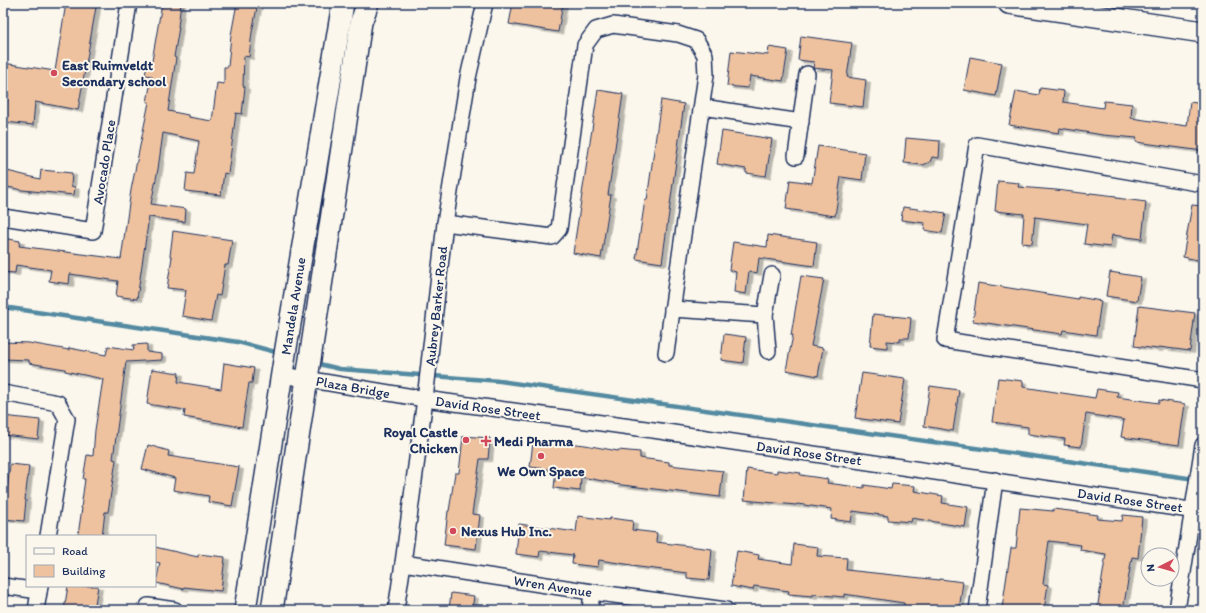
<svg xmlns="http://www.w3.org/2000/svg" width="1206" height="613" viewBox="0 0 1206 613" font-family="Itim,sans-serif">
<style>
.lines{fill:none;stroke-linecap:round;stroke-linejoin:round}
.stream{stroke:#528aa1;stroke-width:4.5}
.building{fill:#efc29f;stroke:#1b2f5e;filter:url(#shadow)}
.street-casing{stroke:#1b2f5e;stroke-width:18}
.secondary-casing{stroke:#1b2f5e;stroke-width:24}
.street{stroke:#fbf7ec;stroke-width:15}
.secondary{stroke:#fbf7ec;stroke-width:21}
.poi-dot{fill:#d1495b;stroke:#fbf7ec;stroke-width:1.5}
.labels{text-anchor:middle;stroke-width:4;stroke-linejoin:round;paint-order:stroke}
.poi-label{font-size:14px;font-weight:bold;fill:#1b2f5e;stroke:#fbf7ec;text-anchor:start}
.street-label{font-size:14px;fill:#1b2f5e;stroke:#fbf7ec}
</style>
<defs>
<filter id="shadow"><feDropShadow dx="4.5" dy="2.5" stdDeviation="0" flood-color="#0004"/></filter>
</defs>
<rect width="100%" height="100%" fill="#fbf7ec"/>
<filter id="ink" filterUnits="userSpaceOnUse"><feTurbulence type="fractalNoise" baseFrequency=".025" numOctaves="2"/><feDisplacementMap in="SourceGraphic" scale="8" xChannelSelector="R" yChannelSelector="G"/><feConvolveMatrix kernelMatrix="1 2 1 2 8 2 1 2 1" color-interpolation-filters="sRGB"/></filter>
<g filter="url(#ink)">
<g class="lines">
<g class="stream">
<path d="M3,307L238,342L279,353"/>
<path d="M315,363L340,369L500,381L1195,479"/>
</g>
</g>
<g class="building">
<path d="M66,3H75L96,7L78,110L35,102L33,125L5,122L8,94H3V63L55,71Z"/>
<path d="M162,3H181L178,27H179L174,57L176,58L168,111L188,115V117L212,121L217,83L224,84V67H228L231,35L237,3H258L252,32L249,57L244,56L243,86L245,87L242,114L236,113L228,174L224,173L221,195L185,191L187,173L194,174L199,141L163,133L158,169L151,204L186,209L185,222L149,217L137,299L116,296L118,281L70,274L69,284L49,281L51,270L16,265L15,273L3,272V238L20,241L19,246L121,259L131,190L149,102H147L152,76L145,75L148,61H152Z"/>
<path d="M513,3H563L558,32L509,24Z"/>
<path d="M801,36L852,43L847,77L866,80L863,107L829,103L833,70L813,68L814,62L798,60Z"/>
<path d="M769,47L788,50L783,81L750,76L748,88L727,86L731,51L768,55Z"/>
<path d="M970,57L1002,63L996,96L964,90Z"/>
<path d="M1040,88L1064,91L1063,102L1103,108L1104,101L1132,104L1131,118L1187,126L1190,102L1203,104V151L1136,142L1137,138L1103,135L1060,128L1059,133L1009,125L1016,91L1039,95Z"/>
<path d="M598,90L623,94L608,195H611L601,258L573,253Z"/>
<path d="M661,100L684,104L662,263L636,259L645,200H647Z"/>
<path d="M722,131L772,139L766,176L746,173V169L717,164Z"/>
<path d="M906,138L940,141L939,158L932,157L930,162L923,165L904,163Z"/>
<path d="M818,146L865,153L862,180L841,177L835,216L786,209L790,180L812,183Z"/>
<path d="M3,170L40,179L41,170L72,173L71,186L75,187L74,195L22,190L3,186Z"/>
<path d="M998,181L1019,183L1018,187L1056,190L1090,194V193L1116,196V198L1146,202L1142,239L1112,235L1110,247L1084,244L1087,224L1035,217L1032,244L1022,243L1024,214L995,211Z"/>
<path d="M1192,205L1203,206V261L1183,257Z"/>
<path d="M903,207L946,213L942,233L924,230L925,223L901,220Z"/>
<path d="M173,231L232,240L228,265H225L220,296L216,295L211,321L182,316L186,290L167,288L172,257L170,256Z"/>
<path d="M768,235L817,242L814,266L759,258L757,273L749,271L746,294L734,292L736,272L729,270L733,242L767,247Z"/>
<path d="M1110,272L1141,277L1137,301L1106,296Z"/>
<path d="M801,276L824,279L811,346L823,348L818,376L786,370L793,335H791Z"/>
<path d="M978,283L1078,299V297L1101,301L1096,335L1063,330L1062,334L973,321Z"/>
<path d="M1139,306L1195,313L1190,351L1159,347L1158,349L1134,346Z"/>
<path d="M873,314L911,318L909,338H900V342L887,341V348L870,346Z"/>
<path d="M724,334L746,337L743,363L721,360Z"/>
<path d="M3,342L29,343L69,350V348L106,355L108,346L134,350L133,345L147,344V352L162,354V360L126,362L113,459L116,460L108,512H105L102,536L78,535L82,508H81L85,479H83L87,455L93,456L95,430L103,379L65,371V369L29,363V360L3,359Z"/>
<path d="M224,363L254,368L252,383H249L242,427L184,417L185,410L147,404L152,369L179,373L178,382L221,389Z"/>
<path d="M862,373L905,379L898,424L855,418Z"/>
<path d="M998,378L1023,381V387L1095,398L1097,389L1118,392L1117,397L1159,403V400L1185,404L1179,445L1121,437L1124,420L1086,414L1081,447L1064,445L1065,439L1028,434V427L992,422Z"/>
<path d="M930,386L959,390L953,431L924,426Z"/>
<path d="M3,416L40,420L38,439L3,435Z"/>
<path d="M463,436L490,438L488,459H480L472,514L480,515L476,549L444,545L448,511H449L455,473H459Z"/>
<path d="M533,442L559,445V442L585,445L618,451V450L640,452V458L669,462V465L723,471L720,497L614,484V483L581,477L580,491L554,488L556,470L530,467Z"/>
<path d="M148,445L169,451L168,456L239,467L232,506L208,502L209,496L173,490L175,478L142,469Z"/>
<path d="M10,464L29,466L25,500H26L24,521L4,519Z"/>
<path d="M747,469L777,473V470L801,473L800,475L828,479L827,483L864,488V485L891,489L892,484L915,486L914,491L943,496L942,503L968,507L965,527L912,518L911,522L888,520V516L853,511L851,522L831,519L832,509L797,504L796,505L744,500Z"/>
<path d="M1020,508L1053,511V509L1070,511L1098,515L1097,519L1122,521L1123,515L1142,517L1138,558L1132,557L1123,610H1097L1106,554L1080,550L1081,545L1049,541L1043,584L1048,585L1044,610H1013L1002,608L1011,548H1016Z"/>
<path d="M578,516L609,520L610,518L633,521L632,530L657,533L656,542L712,549L709,580L687,578V573L631,566L632,565L599,560L598,567L572,564L573,555L540,551L539,557L516,554L519,524L576,532Z"/>
<path d="M794,544L818,547L817,556L847,558L846,570L940,580V579L963,582L959,610H943L928,608V609L904,606V603L844,594V597L813,594V596L788,594L789,591L754,586L753,590L731,586L737,551L759,555L758,559L792,564Z"/>
<path d="M155,547L198,557V554L225,557L221,591L184,587V589L156,583L160,563L155,562Z"/>
<path d="M68,586H98L94,610H64Z"/>
<path d="M451,593L474,596L472,610H449Z"/>
</g>
<g class="lines">
<defs>
<g id="street">
<path d="M702,107L801,122"/>
<path d="M796,156L807,74"/>
<path d="M1203,184L977,145L945,340L1203,380"/>
<path d="M3,217L93,231L129,3"/>
<path d="M445,223L552,237L559,229L585,45L596,30L613,25L678,34L696,40L705,55L706,75L666,353"/>
<path d="M672,309L765,315"/>
<path d="M768,351L765,315L772,275"/>
<path d="M282,375L425,399L653,430L1203,512"/>
<path d="M3,393L58,403L67,419L48,536"/>
<path d="M403,563L592,592L726,610"/>
<path d="M3,586L39,591"/>
<path d="M148,606L175,610"/>
<path d="M36,610L40,586"/>
<path d="M396,610L403,563L425,399L445,223L468,78L485,3"/>
<path d="M590,610L592,592"/>
<path d="M977,610L995,480"/>
<path d="M1177,610L1203,445"/>
</g>
<g id="secondary">
<path d="M1009,3L1203,32"/>
<path d="M245,610L285,354L343,3"/>
<path d="M272,610L361,22L368,3"/>
</g>
</defs>
<use href="#street" class="street-casing"/>
<use href="#secondary" class="secondary-casing"/>
<use href="#street" class="street"/>
<use href="#secondary" class="secondary"/>
</g>
</g>
<g class="poi-dot">
<circle cx="54" cy="73" r="4"/>
<circle cx="466" cy="440" r="4"/>
<path d="M484 435h4v4h4v4h-4v4h-4v-4h-4v-4h4z"/>
<circle cx="541" cy="456" r="4"/>
<circle cx="453" cy="531" r="4"/>
</g>
<g class="labels">
<g class="poi-label">
<text x="62" y="70">East Ruimveldt<tspan x="62" dy="16">Secondary school</tspan></text>
<text x="458" y="437" text-anchor="end">Royal Castle<tspan x="458" dy="16">Chicken</tspan></text>
<text x="494" y="446">Medi Pharma</text>
<text x="541" y="476" text-anchor="middle">We Own Space</text>
<text x="461" y="536">Nexus Hub Inc.</text>
</g>
<g class="street-label">
<text transform="translate(104 162) rotate(-81)" y="5">Avocado Place</text>
<text transform="translate(293 306) rotate(-81)" y="5">Mandela Avenue</text>
<text transform="translate(436 306) rotate(-84)" y="5">Aubrey Barker Road</text>
<text transform="translate(353 387) rotate(10)" y="5">Plaza Bridge</text>
<text transform="translate(488 408) rotate(8)" y="5">David Rose Street</text>
<text transform="translate(809 453) rotate(8)" y="5">David Rose Street</text>
<text transform="translate(1130 500) rotate(8)" y="5">David Rose Street</text>
<text transform="translate(553 586) rotate(9)" y="5">Wren Avenue</text>
</g>
</g>
<rect width="1206" height="613" fill="none" stroke="#fbf7ec" stroke-width="16"/>
<rect x="8" y="8" width="1190" height="597" fill="none" stroke="#1b2f5e" stroke-width="1.5" filter="url(#ink)"/>
<rect x="26" y="535" width="130" height="52" fill="#fbf7ec" stroke="#a1a7b3"/>
<rect x="34" y="548" width="20" height="6" fill="#fbf7ec" stroke="#a1a7b3"/>
<text x="62" y="555" font-size="12" fill="#1b2f5e">Road</text>
<rect x="34" y="565" width="20" height="12" fill="#efc29f" stroke="#a1a7b3"/>
<text x="62" y="575" font-size="12" fill="#1b2f5e">Building</text>
<g transform="translate(1160 567) rotate(264)"><circle r="19" fill="#fbf7ec" stroke="#a1a7b3"/>
<path d="M0-3L7 15L0 10L-7 15Z" fill="#d1495b"/>
<text y="-6" font-size="11" font-weight="bold" text-anchor="middle" fill="#1b2f5e">N</text>
</g>
</svg>
